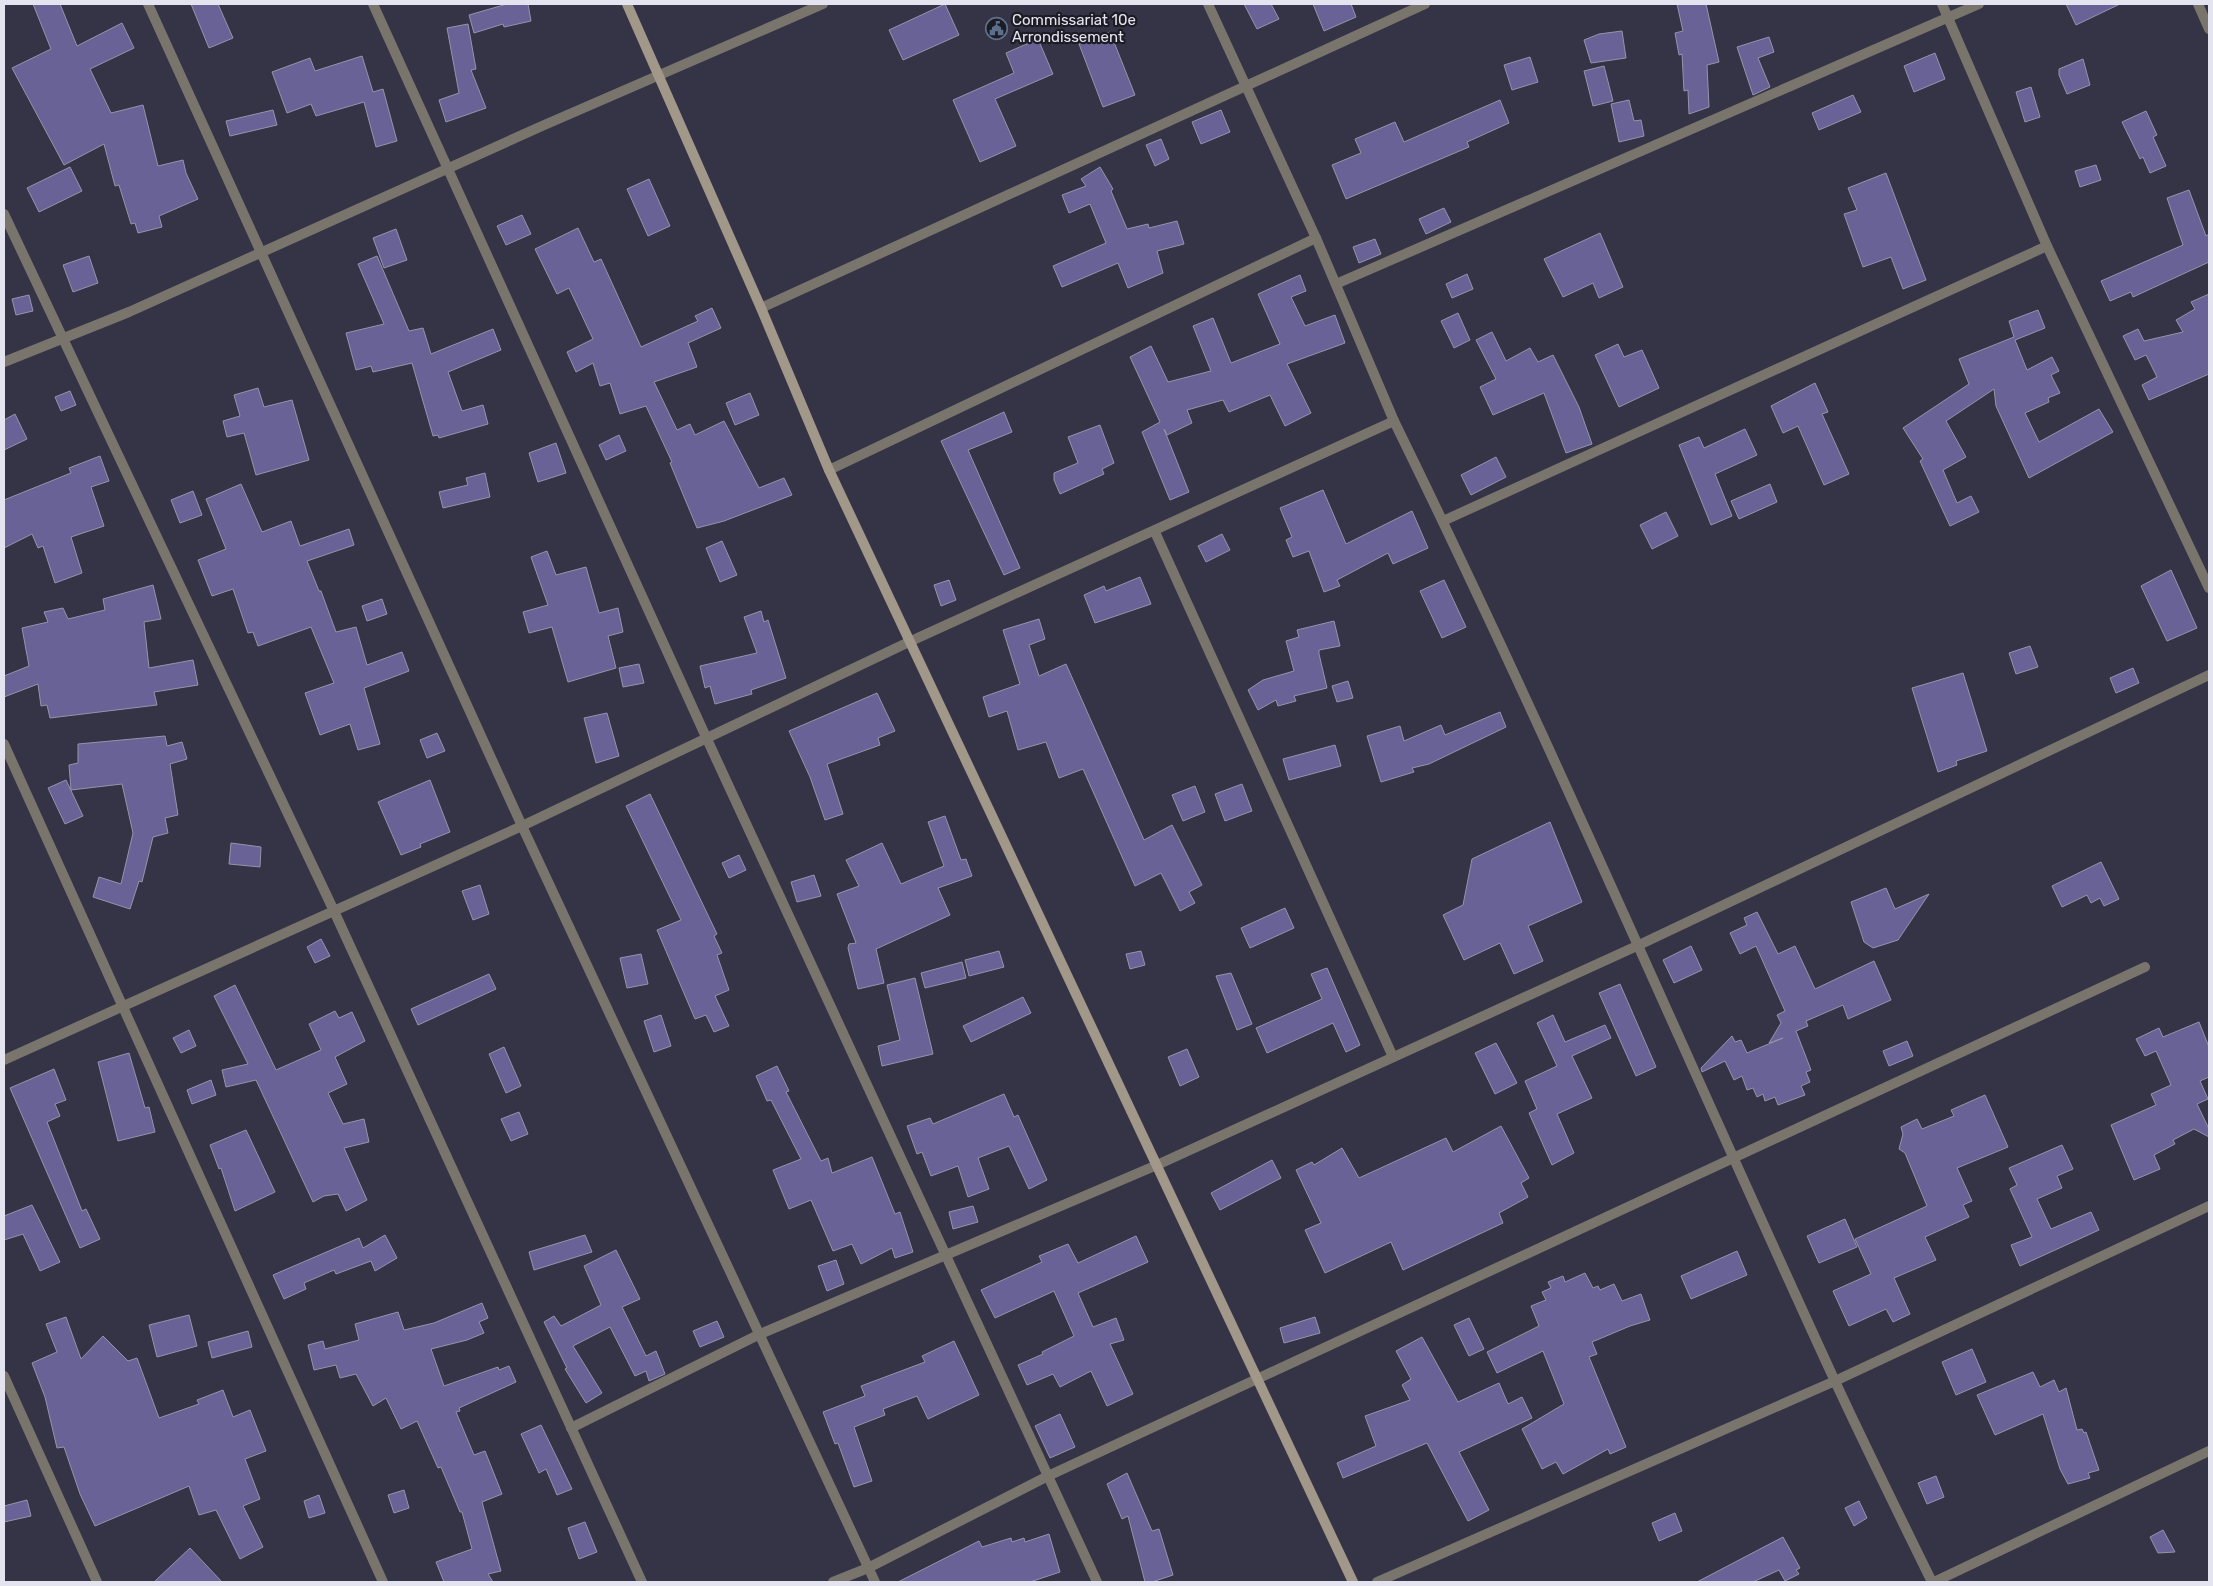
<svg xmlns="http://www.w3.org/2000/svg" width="2213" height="1586" viewBox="0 0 2213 1586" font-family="Rubik,sans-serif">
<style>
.building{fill:#686297;stroke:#9694ab}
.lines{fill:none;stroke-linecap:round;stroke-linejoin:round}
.street{stroke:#7a756c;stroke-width:10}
.secondary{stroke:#a1988a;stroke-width:10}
.labels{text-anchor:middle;stroke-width:4.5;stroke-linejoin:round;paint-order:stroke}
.poi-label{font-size:15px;fill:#e4e3f0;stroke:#1d1c25;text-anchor:start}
</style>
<rect width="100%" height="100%" fill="#353346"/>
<g class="building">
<path d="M33,4H60L77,46L122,23L134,48L90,69L111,113L143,105L158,166L183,160L186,173L198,199L159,216L162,227L138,233L135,223L131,224L119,185L115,186L104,144L64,165L12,68L51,49Z"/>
<path d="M191,4H218L233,38L209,48Z"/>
<path d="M507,4H528L531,21L504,27L503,24L474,33L469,15Z"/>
<path d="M945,4L959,35L903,60L889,30Z"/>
<path d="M1244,4H1271L1279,19L1257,29Z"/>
<path d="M1313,4H1351L1356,17L1324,31Z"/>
<path d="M1677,4H1706L1719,62L1707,65L1709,107L1689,114L1688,90L1684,91L1682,54L1679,55L1675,33L1683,31Z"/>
<path d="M2066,4H2120L2076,25Z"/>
<path d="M468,24L476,69L471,70L486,108L446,122L439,100L459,93L447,28Z"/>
<path d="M1622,31L1626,58L1591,63L1584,40L1599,34Z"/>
<path d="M1110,32L1135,95L1103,107L1079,44Z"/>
<path d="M1769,37L1774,52L1758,58L1770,87L1753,95L1737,47Z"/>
<path d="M1038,39L1053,74L995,99L1016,146L980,162L953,100L1014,73L1006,53Z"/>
<path d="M1935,53L1945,79L1914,92L1904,66Z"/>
<path d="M362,56L373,92L383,89L397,141L376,147L364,102L316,116L311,104L287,113L272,72L310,58L315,71Z"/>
<path d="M1530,57L1538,82L1512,90L1504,65Z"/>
<path d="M2083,59L2090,85L2067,94L2059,75V69Z"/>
<path d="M1604,66L1613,101L1593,106L1584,71Z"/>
<path d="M2031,87L2040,117L2025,122L2016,92Z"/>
<path d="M1853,95L1861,112L1819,130L1812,113Z"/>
<path d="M1500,100L1509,123L1467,142L1469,147L1346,199L1332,165L1361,153L1355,139L1395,122L1404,142Z"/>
<path d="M1629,100L1634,121L1641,120L1644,136L1619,142L1611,104Z"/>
<path d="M273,110L277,125L230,136L226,121Z"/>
<path d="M1221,110L1230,132L1201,144L1192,122Z"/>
<path d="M2146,111L2157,135L2153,137L2166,166L2150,173L2143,157L2140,159L2122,122Z"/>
<path d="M1161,139L1169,159L1155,166L1146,145Z"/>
<path d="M2096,165L2101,180L2080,187L2075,171Z"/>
<path d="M70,167L82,191L39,212L27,188Z"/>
<path d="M1100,167L1113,189L1111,191L1127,229L1148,224L1149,228L1177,221L1184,244L1157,251L1163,273L1128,288L1118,263L1062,287L1053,266L1106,243L1090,204L1069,213L1062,195L1086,186L1081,179Z"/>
<path d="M1886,173L1926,280L1903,289L1891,257L1863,267L1844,214L1857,210L1848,188Z"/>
<path d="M649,179L670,226L648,236L627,189Z"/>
<path d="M2189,190L2206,236L2209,234V262L2133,297L2131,292L2110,301L2101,281L2183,245L2167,198Z"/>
<path d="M1444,208L1451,222L1426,234L1419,219Z"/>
<path d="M522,215L531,234L506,245L497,226Z"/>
<path d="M578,228L594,262L601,259L641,347L698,321L695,316L712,308L721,328L688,343L697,367L654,382L677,430L690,424L695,435L724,421L759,488L784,478L792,495L724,521L697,528L670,463L672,462L646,406L620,414L610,383L600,386L593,363L576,372L567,352L593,339L569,288L557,294L535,249Z"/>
<path d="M396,229L407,260L384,268L373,238Z"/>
<path d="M1600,233L1623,287L1599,298L1593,283L1563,297L1544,259Z"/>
<path d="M1375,239L1381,254L1359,263L1353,247Z"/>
<path d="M89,256L98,283L73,292L63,265Z"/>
<path d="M377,256L409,331L423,328L431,354L493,329L501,350L448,372L462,411L483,405L488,424L439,438L438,435L433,436L412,363L373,372L371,366L356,370L346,333L384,324L358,264Z"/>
<path d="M1467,274L1473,289L1452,298L1446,284Z"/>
<path d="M1300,275L1306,291L1291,297L1305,326L1335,315L1345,343L1287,364L1311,413L1285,426L1270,395L1229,412L1223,400L1187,410L1192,423L1167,435L1164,429L1189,492L1170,500L1142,432L1160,422L1130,357L1151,346L1168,382L1211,371L1193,326L1213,318L1231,363L1280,344L1258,294Z"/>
<path d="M2209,294V374L2149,400L2142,385L2157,377L2146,355L2135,360L2123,336L2138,329L2144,341L2183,332L2176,320L2195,309L2191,302Z"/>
<path d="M29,295L33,311L16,315L12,299Z"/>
<path d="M2038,310L2045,328L2015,340L2027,370L2052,357L2059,371L2051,375L2060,393L2048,398L2049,402L2025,413L2039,442L2099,409L2113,432L2029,478L1996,406L1994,389L1946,421L1966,457L1943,470L1957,503L1971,496L1979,512L1950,526L1920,461L1923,459L1903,428L1969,384L1959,359L2014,337L2009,321Z"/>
<path d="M1458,313L1470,340L1454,348L1441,321Z"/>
<path d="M1492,332L1506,361L1530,348L1538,362L1553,355L1579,407L1592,444L1566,453L1544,393L1493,415L1480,387L1496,379L1476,340Z"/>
<path d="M1618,344L1624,357L1642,350L1659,388L1619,407L1595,355Z"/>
<path d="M1815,383L1828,412L1822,414L1849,474L1824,485L1798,426L1783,433L1771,406Z"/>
<path d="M258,388L264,407L292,400L309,460L256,475L244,433L227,437L223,421L240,416L234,395Z"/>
<path d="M70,391L76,405L61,411L55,397Z"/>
<path d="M750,393L759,415L735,425L726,403Z"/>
<path d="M1004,412L1012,432L968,450L1020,568L1004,575L941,441Z"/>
<path d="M15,414L27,439L4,450V420Z"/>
<path d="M1100,425L1114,463L1102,469L1104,474L1060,494L1054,480V473L1078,463L1068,437Z"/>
<path d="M1745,429L1757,455L1715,474L1732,516L1711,525L1679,445L1699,437L1704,448Z"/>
<path d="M619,435L626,451L606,460L599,445Z"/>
<path d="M556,443L566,473L538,482L529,453Z"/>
<path d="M100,456L109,481L91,487L104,526L71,537L82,573L55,583L43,546L38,548L32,534L4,548V500L71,473L69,468Z"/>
<path d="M1496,457L1506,477L1471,495L1461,475Z"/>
<path d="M485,473L490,497L443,508L439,492L468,485L466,478Z"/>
<path d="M241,484L262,532L291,521L300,546L349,529L354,545L307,561L319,591H321L336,632L356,627L367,665L402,652L409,671L364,688L380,744L358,750L350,724L320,735L305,693L334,683L311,627L258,646L253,632L248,633L233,589L212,596L198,560L226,549L206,499Z"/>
<path d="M1770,484L1777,502L1739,519L1731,501Z"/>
<path d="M1323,490L1346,544L1412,511L1428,548L1393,564L1388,553L1337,580L1340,586L1324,592L1309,551L1293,557L1286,540L1292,537L1280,508Z"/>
<path d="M193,491L202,515L180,523L171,500Z"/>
<path d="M1666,512L1678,536L1652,549L1640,525Z"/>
<path d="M1222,534L1230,550L1206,562L1198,546Z"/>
<path d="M722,541L737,575L720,582L706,548Z"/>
<path d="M547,551L556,575L586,567L599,613L618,608L623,632L608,636L616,668L568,682L552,627L529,633L523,612L548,605L531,557Z"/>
<path d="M2171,570L2197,628L2167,641L2141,586Z"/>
<path d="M1140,577L1151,604L1095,623L1084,595L1104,586L1106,591Z"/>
<path d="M949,580L956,600L941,606L934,585Z"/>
<path d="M1444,580L1466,627L1442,638L1420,591Z"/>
<path d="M153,585L161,619L144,622L149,668L193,660L198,685L154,692L157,705L50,718L47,705L41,706L38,684L4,697V676L29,666L22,628L48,622L44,612L63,608L68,619L105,610L103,599Z"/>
<path d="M382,599L387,614L367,621L362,606Z"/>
<path d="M761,611L764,622L768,620L786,678L751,690L752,694L715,704L710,686L705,688L700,666L757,653L744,617Z"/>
<path d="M1039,619L1045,639L1029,645L1039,676L1066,664L1144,840L1172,825L1202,885L1189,892L1195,903L1180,911L1161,873L1135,886L1083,769L1059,778L1046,742L1018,750L1007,711L989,717L983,697L1020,684L1003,630Z"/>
<path d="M1334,621L1340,646L1319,650V654L1327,688L1294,696L1296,701L1278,706L1276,700L1258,710L1248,690L1263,680L1294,671L1286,641L1299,637L1297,630Z"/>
<path d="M2030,646L2038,667L2016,674L2009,653Z"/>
<path d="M639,664L644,683L623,687L619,668Z"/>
<path d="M2133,668L2139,683L2116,693L2110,678Z"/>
<path d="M1963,673L1987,751L1956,761L1957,765L1938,772L1912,688Z"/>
<path d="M1348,681L1353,698L1337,702L1332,686Z"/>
<path d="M877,693L895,731L878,738L880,745L827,764L843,814L825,820L810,777L789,731Z"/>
<path d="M1500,712L1506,727L1429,764L1412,768L1414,772L1381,782L1367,736L1400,726L1404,741L1441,725L1445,735Z"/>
<path d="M607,713L619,756L596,763L584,718Z"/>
<path d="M437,733L445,751L427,758L420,740Z"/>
<path d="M165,736L167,746L182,742L187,759L170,764L178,815L165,818L168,833L153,837L142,882L139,881L130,909L93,897L99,877L121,884L133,833L122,784L71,790L69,765L78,763V744Z"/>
<path d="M1335,745L1341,766L1289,780L1283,759Z"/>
<path d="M66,780L83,816L65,824L48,788Z"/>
<path d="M430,780L450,832L420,844L421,847L401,855L378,802Z"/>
<path d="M1242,784L1252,811L1225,821L1215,794Z"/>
<path d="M1195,786L1205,812L1183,821L1172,795Z"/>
<path d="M650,794L717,934L714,936L722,953L717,955L729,990L715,996L729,1026L714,1032L706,1015L695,1019L657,930L681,920L626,806Z"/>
<path d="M945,816L961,860L966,859L972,876L938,888L950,915L876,949L884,983L858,989L848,948L849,944L856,943L837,894L859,886L846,860L882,843L901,884L944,866L928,822Z"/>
<path d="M1550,822L1582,902L1528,926L1543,961L1514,974L1500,943L1464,960L1443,915L1463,905L1472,859Z"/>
<path d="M231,843L261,847L260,867L229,864Z"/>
<path d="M739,855L746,870L729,878L722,863Z"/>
<path d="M2101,862L2119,899L2104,906L2100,898L2091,903L2087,895L2062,907L2052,886Z"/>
<path d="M814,875L821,896L797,902L791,882Z"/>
<path d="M480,885L489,914L473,920L462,891Z"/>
<path d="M1886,888L1895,909L1929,894L1898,940L1873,948L1864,942L1851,902Z"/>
<path d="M1285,908L1294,928L1250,948L1241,928Z"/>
<path d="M1757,912L1778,954L1795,946L1815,989L1874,961L1891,1000L1848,1019L1843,1005L1806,1021L1808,1026L1796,1031L1811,1070L1806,1072L1810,1082L1801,1086L1805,1095L1778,1105L1775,1097L1765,1101L1763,1094L1757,1097L1753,1088L1747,1090L1742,1076L1734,1080L1725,1061L1702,1072L1701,1068L1732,1036L1735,1042L1741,1040L1747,1053L1783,1038L1769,1043L1781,1023L1777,1015L1785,1011L1756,946L1740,954L1730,933L1747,925L1744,918Z"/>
<path d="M321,939L330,956L315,963L307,947Z"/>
<path d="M1691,946L1702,970L1674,983L1663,960Z"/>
<path d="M999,951L1004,967L969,976L965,960Z"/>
<path d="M1141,951L1145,965L1130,969L1126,954Z"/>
<path d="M641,954L648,984L627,988L620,958Z"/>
<path d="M962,962L966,978L925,988L921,973Z"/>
<path d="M1327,968L1360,1045L1346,1052L1333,1023L1267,1053L1256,1028L1322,999L1311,974Z"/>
<path d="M1231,973L1252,1024L1237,1030L1216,976Z"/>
<path d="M489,974L496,989L418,1025L411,1009Z"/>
<path d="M915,978L933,1054L882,1066L878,1046L900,1040L887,985Z"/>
<path d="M1620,984L1656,1067L1636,1076L1599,993Z"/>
<path d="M235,985L276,1070L321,1050L309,1024L335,1011L339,1018L352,1012L365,1041L335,1057L347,1084L328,1093L343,1124L364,1119L369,1142L344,1148L367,1200L346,1211L338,1194L324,1196L313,1202L256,1080L226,1087L222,1070L248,1064L214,996Z"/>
<path d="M1023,997L1031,1013L971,1042L963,1026Z"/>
<path d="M661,1015L671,1046L654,1052L644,1021Z"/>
<path d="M1553,1015L1565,1042L1605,1025L1611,1038L1572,1056L1592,1098L1557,1114L1574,1153L1552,1165L1529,1113L1537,1109L1525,1081L1557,1066L1537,1023Z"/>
<path d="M2199,1022L2209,1047V1077L2200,1081L2208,1099L2197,1104L2209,1129V1137L2194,1129L2173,1140L2175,1144L2154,1155L2160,1169L2134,1180L2111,1125L2156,1105L2151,1094L2171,1085L2156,1051L2145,1056L2136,1039L2159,1028L2163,1037Z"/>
<path d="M189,1030L196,1046L181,1053L173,1038Z"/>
<path d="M1907,1041L1913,1056L1889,1066L1883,1051Z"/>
<path d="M1496,1043L1517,1083L1495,1094L1475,1053Z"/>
<path d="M504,1047L521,1086L506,1093L489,1054Z"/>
<path d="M1187,1049L1199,1077L1180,1086L1168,1057Z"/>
<path d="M129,1053L145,1108L149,1107L155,1132L118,1141L98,1062Z"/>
<path d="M777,1066L789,1091L786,1092L821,1161L828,1158L832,1173L872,1157L895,1214L900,1212L913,1252L895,1258L892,1248L861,1264L852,1244L833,1251L811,1200L789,1209L773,1170L801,1159L771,1100L767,1101L756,1076Z"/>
<path d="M54,1069L66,1100L55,1104L60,1116L47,1122L82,1211L86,1209L100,1239L80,1248L10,1088Z"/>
<path d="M211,1080L216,1095L192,1104L187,1090Z"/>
<path d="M1004,1094L1014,1117L1018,1115L1047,1180L1029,1189L1009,1146L978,1158L989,1189L968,1197L958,1166L931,1176L922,1152L917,1154L907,1126L930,1118L933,1124Z"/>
<path d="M1985,1095L2008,1147L1957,1168L1972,1201L1963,1205L1969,1217L1925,1237L1936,1260L1894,1278L1910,1314L1893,1322L1886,1309L1849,1326L1833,1291L1871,1274L1855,1239L1927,1206L1905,1153L1899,1149L1903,1134L1901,1127L1917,1119L1922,1129L1954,1116L1951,1110Z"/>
<path d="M519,1112L528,1134L511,1141L501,1119Z"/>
<path d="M1501,1126L1529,1178L1521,1183L1528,1197L1499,1213L1503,1223L1403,1270L1391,1242L1325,1273L1305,1230L1321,1223L1296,1170L1312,1162L1314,1165L1342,1148L1359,1178L1446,1138L1453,1152Z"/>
<path d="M246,1130L275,1192L235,1211L221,1168L219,1169L210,1145Z"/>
<path d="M2062,1145L2073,1169L2057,1176L2062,1188L2037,1199L2051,1229L2091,1212L2099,1230L2020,1266L2011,1245L2032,1237L2010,1189L2017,1185L2009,1168Z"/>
<path d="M1272,1160L1281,1178L1220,1210L1211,1193Z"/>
<path d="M32,1205L60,1262L40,1271L23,1234L4,1240V1216Z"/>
<path d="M973,1206L978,1222L953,1229L949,1212Z"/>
<path d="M1845,1219L1857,1247L1819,1263L1807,1236Z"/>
<path d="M385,1235L397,1258L375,1271L371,1261L336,1274L334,1270L304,1283L306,1289L284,1299L273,1275L359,1238L363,1248Z"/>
<path d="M585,1235L592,1252L534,1270L529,1252Z"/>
<path d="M1136,1236L1148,1262L1078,1293L1093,1327L1116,1318L1124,1340L1110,1344L1133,1394L1107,1406L1091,1371L1060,1387L1053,1374L1027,1385L1018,1365L1043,1354L1042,1352L1074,1336L1054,1291L995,1318L981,1290L1042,1262L1039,1256L1068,1244L1078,1263Z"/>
<path d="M616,1250L640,1299L622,1307L646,1356L656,1351L665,1374L649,1381L646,1371L635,1376L610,1327L573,1346L602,1393L586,1403L565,1369L567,1368L544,1322L554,1316L561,1326L601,1305L584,1266Z"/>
<path d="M1737,1251L1747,1275L1691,1299L1681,1276Z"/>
<path d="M836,1260L844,1284L827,1291L818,1266Z"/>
<path d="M1585,1273L1593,1288L1598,1286L1600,1290L1614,1284L1622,1301L1641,1294L1650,1320L1630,1326L1592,1342L1597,1354L1589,1357L1626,1447L1610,1454L1608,1449L1563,1474L1556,1462L1542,1469L1522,1429L1564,1404L1543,1351L1497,1373L1487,1352L1539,1326L1531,1306L1546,1300L1542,1292L1551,1288L1548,1282L1563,1276L1565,1282Z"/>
<path d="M482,1303L488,1318L479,1322L484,1333L467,1340L431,1349L444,1386L498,1367L499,1370L509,1366L516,1382L459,1408L460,1411L456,1412L474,1455L485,1451L502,1494L482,1502L501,1571L488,1574L493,1582H444L436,1562L472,1549L462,1512H460L441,1467L438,1468L417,1421L401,1429L386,1398L373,1406L356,1374L340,1378L336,1365L314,1370L308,1345L323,1341L325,1349L359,1340L355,1324L398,1312L404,1330L434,1323Z"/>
<path d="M189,1315L197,1346L157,1357L149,1325Z"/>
<path d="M66,1317L81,1359L103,1336L128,1361L137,1358L159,1418L199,1404L197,1400L223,1390L233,1417L250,1410L266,1451L245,1459L260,1499L243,1506L263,1547L240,1559L216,1510L199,1515L189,1486L95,1526L80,1494L64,1447L57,1448L45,1397L32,1363L57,1352L46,1324Z"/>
<path d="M1315,1317L1320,1333L1284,1343L1280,1328Z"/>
<path d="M1469,1318L1484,1349L1469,1356L1454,1325Z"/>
<path d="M717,1321L724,1337L700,1347L693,1331Z"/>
<path d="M248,1331L252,1347L212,1358L208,1342Z"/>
<path d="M1422,1337L1458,1402L1499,1383L1508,1404L1522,1397L1532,1418L1459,1452L1489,1510L1468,1521L1427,1443L1343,1478L1337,1463L1376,1446L1365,1416L1410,1400L1402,1385L1411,1379L1396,1351Z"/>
<path d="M954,1341L979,1395L928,1419L917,1396L883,1409L885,1415L854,1427L872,1481L854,1487L838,1443L835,1444L823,1412L865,1396L861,1386L925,1362L922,1356Z"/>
<path d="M1972,1349L1986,1382L1956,1395L1942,1362Z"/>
<path d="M2033,1372L2040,1387L2054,1380L2059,1392L2066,1388L2077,1430L2082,1429L2084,1433L2086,1432L2099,1470L2088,1473L2090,1478L2068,1484L2060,1469L2043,1414L1995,1435L1977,1395Z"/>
<path d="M1060,1414L1075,1447L1050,1458L1035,1426Z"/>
<path d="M541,1425L572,1489L557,1495L546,1469L539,1473L521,1434Z"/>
<path d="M1127,1473L1152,1531L1159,1529L1173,1575L1152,1582H1145L1128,1516L1122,1519L1107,1484Z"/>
<path d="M1936,1476L1944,1497L1927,1504L1918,1483Z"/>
<path d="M404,1490L409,1508L394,1513L388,1495Z"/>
<path d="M319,1495L325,1513L309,1518L304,1501Z"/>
<path d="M27,1500L31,1516L4,1522V1506Z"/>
<path d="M1859,1501L1867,1518L1854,1526L1845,1508Z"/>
<path d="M1675,1513L1682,1531L1659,1541L1652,1523Z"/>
<path d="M585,1522L597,1552L579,1559L568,1528Z"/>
<path d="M2163,1530L2175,1552L2158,1553L2150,1537Z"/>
<path d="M1049,1534L1060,1572L1030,1582H898L979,1541L982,1547L1011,1538L1012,1542L1024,1538L1025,1542Z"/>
<path d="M1783,1537L1800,1568L1796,1570L1799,1574L1785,1581L1779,1570L1753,1582H1697Z"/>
<path d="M190,1548L222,1582H154Z"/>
</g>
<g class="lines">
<g class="street">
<path d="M148,4L522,826L875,1582"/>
<path d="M373,4L706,737L1097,1582"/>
<path d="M1208,4L1316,238L1394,421"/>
<path d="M1942,4L2047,246L2209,588"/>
<path d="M2198,4L2209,29"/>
<path d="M4,214L334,911L642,1582"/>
<path d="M1336,284L1979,4"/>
<path d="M761,308L1425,4"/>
<path d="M4,362L129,312L542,126L823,4"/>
<path d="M829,470L1316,238"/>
<path d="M1443,521L2047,246"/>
<path d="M1155,532L1393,1057"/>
<path d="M4,744L383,1582"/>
<path d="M4,1060L522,826L911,641L1394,421C1549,737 1687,1060 1834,1379C1866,1448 1899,1515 1932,1582"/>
<path d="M4,1376L97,1582"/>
<path d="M571,1428L758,1335L1157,1165L1639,945L2209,675"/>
<path d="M833,1582L868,1568L1048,1476L2145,967"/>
<path d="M1377,1582L1835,1381L2209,1206"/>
<path d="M1934,1582L2209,1451"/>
</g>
<path class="secondary" d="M627,4L761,308L829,470L1353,1582"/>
</g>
<defs>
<symbol id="civic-ring" viewBox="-11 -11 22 22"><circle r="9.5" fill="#1d1c25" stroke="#5c6f8a" stroke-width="1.5"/><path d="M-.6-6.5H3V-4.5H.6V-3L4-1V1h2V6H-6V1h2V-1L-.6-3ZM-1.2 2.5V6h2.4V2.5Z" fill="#5c6f8a"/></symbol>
</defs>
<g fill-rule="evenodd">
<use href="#civic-ring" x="984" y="16" width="25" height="25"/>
</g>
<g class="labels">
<g class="poi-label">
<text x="1012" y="25">Commissariat 10e<tspan x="1012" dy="17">Arrondissement</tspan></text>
</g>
</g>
<rect width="2213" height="1586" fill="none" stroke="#e4e3f0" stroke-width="10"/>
</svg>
